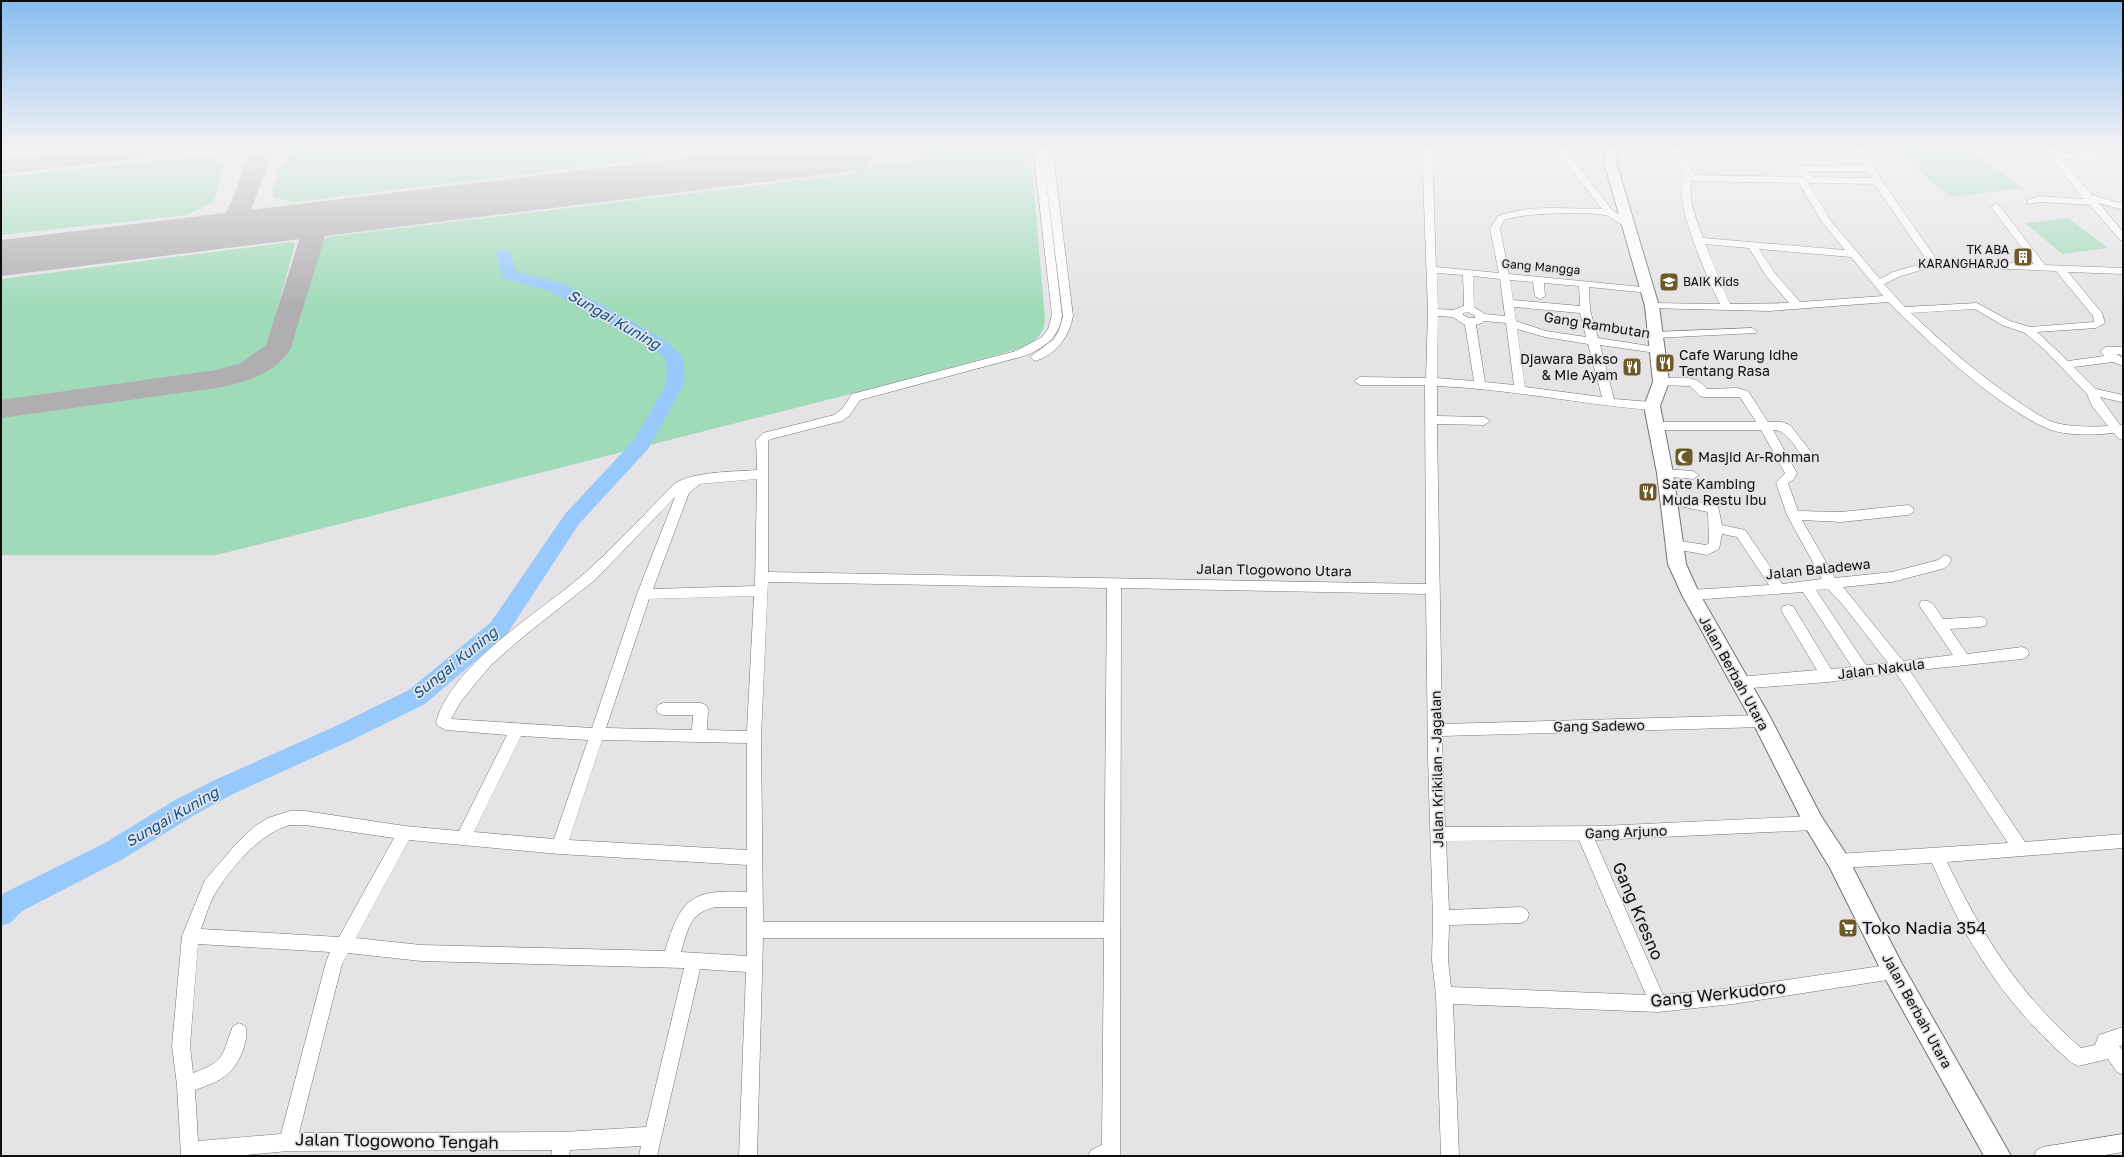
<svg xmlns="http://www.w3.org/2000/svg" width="2124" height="1157" viewBox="0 0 2124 1157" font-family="'Golos Text',sans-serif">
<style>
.green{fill:#9fdbb9}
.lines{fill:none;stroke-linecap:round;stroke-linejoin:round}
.river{fill:#97c9fd;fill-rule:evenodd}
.taxiway{fill:#b0aeb0;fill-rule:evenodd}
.runway{fill:#b0aeb0;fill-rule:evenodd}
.minor-casing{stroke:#747274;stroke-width:1}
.secondary-casing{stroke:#747274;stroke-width:2}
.minor{fill:#fff;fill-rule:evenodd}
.secondary{fill:#fff;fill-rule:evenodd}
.labels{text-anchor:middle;stroke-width:3.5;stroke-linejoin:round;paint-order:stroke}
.far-poi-label{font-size:12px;fill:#0f0e0f;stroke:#e5e3e6;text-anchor:end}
.far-street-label{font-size:12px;fill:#0f0e0f;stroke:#e5e3e6}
.street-label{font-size:14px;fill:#0f0e0f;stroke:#e5e3e6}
.poi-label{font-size:14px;fill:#0f0e0f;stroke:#e5e3e6;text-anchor:start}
.water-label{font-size:15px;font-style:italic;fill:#065491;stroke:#e5e3e6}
.near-street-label{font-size:17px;fill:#0f0e0f;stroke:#e5e3e6}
.near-poi-label{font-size:17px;fill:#0f0e0f;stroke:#e5e3e6;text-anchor:start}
</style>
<rect width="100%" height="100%" fill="#e5e3e6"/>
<g class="green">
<path d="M304,147H750L294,202L275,198L272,193C280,171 280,156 304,147Z"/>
<path d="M918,147H1030L1045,319C1044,334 1037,339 1025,347L917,377L237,550L215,555H1V416L224,384C252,375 279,365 294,338L322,241L327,237L852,174V169L922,159Z"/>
<path d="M1890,147H1966L2022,188L1951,197Z"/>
<path d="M194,156C205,156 219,155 225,166L213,202L187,215L1,235V177Z"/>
<path d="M2068,218L2108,248L2062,254L2025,223Z"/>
<path d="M292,242L295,244L268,344L253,358L243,364L224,370L1,401V279Z"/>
</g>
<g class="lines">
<path class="river" d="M504,249L510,251L516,272L562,283L663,339L682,356L685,374L683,386L648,449L579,524L507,634L425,704L352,740L233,794L193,816L123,859L22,911L10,923L1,926V896L4,893L105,843L175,800L215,780L336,726L409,690L491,622L565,514L634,440L665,386L667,374L665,358L651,347L550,291L503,278L496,254L498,251Z"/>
<g class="taxiway">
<path d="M122,147H193L190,152L182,154L1,174V160Z"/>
<path d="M253,147H269L272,152L250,213L251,216L269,221L273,226L269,231L261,233L238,228L235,230L207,239L198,237L195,232C203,221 219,224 227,210C239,191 240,166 253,147Z"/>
<path d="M801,147H828C818,162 780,172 763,168L760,163L763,158L792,152Z"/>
<path d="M342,209L350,211L354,216L350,221L331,228L325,236L291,348C275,374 245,383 216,388L1,418V400L216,370L241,363L266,345L301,234L315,218Z"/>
</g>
<path class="runway" d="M775,147H868L874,155L866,167L846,172L1,276V240Z"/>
<defs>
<g id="minor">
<path d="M1033,147H1042L1062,315C1059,338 1044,348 1024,356L860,400L850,415L842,421L771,439L768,441V572L1426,584L1425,385H1360L1354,381L1360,377L1426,378L1428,312L1422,147H1432L1436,267L1499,273L1490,229L1498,216C1529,204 1568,209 1602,209L1554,147H1564L1612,210L1634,224L1632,226C1621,229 1615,217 1605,215C1586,211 1522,213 1504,220L1500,229L1509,274L1653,288L1654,290L1649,293L1589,287L1590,310L1598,338L1656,347L1661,350L1656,353L1600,345L1614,399L1652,402L1658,406L1652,410C1580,404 1509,389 1437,386V416L1484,417L1490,421L1484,425L1437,424L1442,724L1762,715L1767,717L1769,721L1767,725L1762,727L1442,736L1445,827L1602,826L1814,816L1819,818L1822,823L1819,828L1814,830L1595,840L1663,995L1733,988L1894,964L1900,966L1902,972L1900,978L1733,1004L1658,1012L1453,1004L1459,1156H1441L1436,995L1432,960L1433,918L1428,758L1426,594L1121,588L1120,1156H1088L1091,1150L1102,1145L1104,938H763L757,1156H739L746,972L700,969L657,1156H639L641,1146L570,1150L569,1156H551L552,1150L288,1151L235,1156H181L177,1085L172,1046L182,936L205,880L237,843L255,826L268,818L290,811H305L405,826L459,831L507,735L446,730L438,726L436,722C453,662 541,612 586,572C617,544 645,514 674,484C694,471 733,472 757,470L756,440L763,433L834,415L842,409L852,394L1016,351L1042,337L1048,329L1052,315ZM1437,273L1463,275L1464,306L1453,310L1438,309ZM1473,276L1500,279L1505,316L1485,314L1474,307ZM1510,280L1533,282L1535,296L1540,299L1545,296L1544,283L1579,286L1580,306L1513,300ZM1514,307L1580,313L1586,337L1546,331L1516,321ZM1468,312L1475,316V318H1469L1463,315V313ZM1438,316L1453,317L1465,325L1474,381L1437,378ZM1484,321L1506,323L1514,385L1485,382L1476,325L1482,323ZM1517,329L1545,337L1588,344L1602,397L1525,387ZM757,479L755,586L653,589L689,493L700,484ZM675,497L637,594L592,728L451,719L462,700L491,665L524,636L595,580ZM768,582L1107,588L1104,922H763L761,737ZM754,596L747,731L707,730L708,709L706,705L701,703H663L658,705L656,709L658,713L663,715H693L692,730L606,728L649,599ZM521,736L588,740L554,839L474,832ZM602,740L747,743V850L569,840ZM290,825H305L394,838L339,937L201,929C206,916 210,900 218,889C234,864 261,833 290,825ZM409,840L559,854L747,865V892C690,889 681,899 665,951L421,945L356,938ZM1579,840L1646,995L1451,987L1448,960L1449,925L1521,923L1527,920L1529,915L1527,910L1521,907L1449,910L1446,841ZM717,907H747V956L681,952C688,929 690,911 717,907ZM198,944L330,952L326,962L281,1134L198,1141L195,1090C222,1080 234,1076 244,1047C246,1039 248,1033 245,1026L239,1023L233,1026C221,1055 227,1061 193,1073L190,1046ZM348,953L421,961L684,968L646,1127L563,1132L299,1133L342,964Z"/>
<path d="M1042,147H1052L1073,316C1069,337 1056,355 1035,361L1030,357L1054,339L1059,330L1063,316Z"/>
<path d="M1671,147H1680L1695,175L1803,177L1795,168L1797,166L1864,165L1853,147H1862L1882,181L1937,260L2034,264L1991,207L1996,204L1999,205L2045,265L2123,268V274L2068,272L2102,313L2105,323L2096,328L2037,332L2068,361L2104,356L2100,351L2106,347H2123V355L2116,354L2123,358V366L2113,362L2074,367L2096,389L2123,395V401L2121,402L2100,397L2120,425L2123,424V440L2119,439L2114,433C2094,435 2070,436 2051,430C2035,424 2022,415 2008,406C1964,376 1927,340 1888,302L1769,311L1648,308L1647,306L1652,303L1720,304C1710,284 1668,192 1686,176ZM1807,171H1867L1871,178L1813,177ZM1692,181L1799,183L1822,222L1845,250L1703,238C1697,221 1687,199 1692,181ZM1808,183L1874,184L1928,262L1893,272L1880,279L1831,221ZM1705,244L1749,248L1766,276L1789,303L1730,304ZM1759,249L1851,257L1883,296L1800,302L1774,272ZM1935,266L2056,271L2093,316L2094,322L2030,327L2010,321L1977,303L1905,307L1884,284L1901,276ZM1975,309L2002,325L2025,333L2045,350L2087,394L2092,406L2108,426C2092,427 2072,427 2056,423C2043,419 2031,410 2019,402C1980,376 1946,346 1911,313Z"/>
<path d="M2043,147H2052L2057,153L2123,156V162L2062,159L2092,195L2123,204V210L2099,203L2123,232V241L2120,240L2090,205L2040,202L2028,204V200L2039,196L2084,199Z"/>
<path d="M1752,328L1757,331L1756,333L1655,338L1650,335L1655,332Z"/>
<path d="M1661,378C1678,378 1696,374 1707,389L1737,388L1748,391L1768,422H1782L1790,425L1816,458L1814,461H1806C1796,450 1789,430 1773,430L1797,473L1794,479L1788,483L1798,511L1841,512L1908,505L1912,507L1914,510L1912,513L1908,515L1841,522L1802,520L1835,578L1892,572L1938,560L1945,555L1950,557L1951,560C1949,565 1947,567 1942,569L1892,582L1843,587L1903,661L1953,655L1919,605L1921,601C1932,598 1937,610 1943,619L1980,617L1985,618L1987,622L1985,626L1980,627L1950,629L1967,654L2022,647L2027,649L2029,653L2027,657L2022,659L1910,671L2025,842L2123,834V848L1947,862C1982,935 2019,994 2081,1048L2095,1045L2099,1035L2123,1027V1045L2119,1046L2123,1051V1075L2117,1072L2108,1059L2078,1066L2072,1063C2036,1032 2004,996 1979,955C1960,926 1946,894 1932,863L1838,868L1832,866L1830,861L1832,856L1838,854L2008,843L1896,673L1828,682L1739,689L1734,687L1732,683L1734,679L1739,677L1817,670L1781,610L1783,606L1788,605L1793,606L1831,669L1852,667L1803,592L1691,600L1686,599L1684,595L1686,591L1691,590L1769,585L1737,537L1722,534L1719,549L1707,555L1670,548L1668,545L1670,542L1674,540L1706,545L1709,543L1708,512L1665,503L1663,500L1665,497L1669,496L1718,506L1722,525L1745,530L1782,584L1822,579L1787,515L1776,483L1785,473L1761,430H1656L1650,426L1656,422H1756L1740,397H1704L1700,396L1690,386L1657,385L1655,382L1657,379ZM1828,589L1843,605L1888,663L1866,665L1816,590Z"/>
<path d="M1665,469L1693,471L1699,475L1693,479L1661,476L1659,473L1661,470Z"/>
<path d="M2123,1134V1152L2099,1156H2034L2037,1150L2043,1147Z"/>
</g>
<path id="secondary" d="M1605,147H1617L1616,162L1659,306L1669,382L1660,406L1673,473L1686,564L1699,593L1769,715L1821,816L1846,854L1902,964L2011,1156H1984L1886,980L1830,868L1807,830L1755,727L1682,595L1668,564L1657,473L1644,406L1653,382L1645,306L1604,162Z"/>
</defs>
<use href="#minor" class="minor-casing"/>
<use href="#secondary" class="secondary-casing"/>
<use href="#minor" class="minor"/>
<use href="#secondary" class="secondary"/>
</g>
<linearGradient id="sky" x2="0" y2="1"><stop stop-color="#87bcf0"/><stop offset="0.48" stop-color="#f3f2f4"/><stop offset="1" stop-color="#f3f2f4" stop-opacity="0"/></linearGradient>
<rect width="2124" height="309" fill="url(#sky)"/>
<defs>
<symbol id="building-square" viewBox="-11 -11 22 22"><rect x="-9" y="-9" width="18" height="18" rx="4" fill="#6d5a28" stroke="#e5e3e6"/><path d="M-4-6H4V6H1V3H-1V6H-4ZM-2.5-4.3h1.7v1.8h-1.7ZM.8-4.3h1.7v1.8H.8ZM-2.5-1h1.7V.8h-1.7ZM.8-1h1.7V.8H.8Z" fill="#fff"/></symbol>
<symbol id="school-square" viewBox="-11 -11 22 22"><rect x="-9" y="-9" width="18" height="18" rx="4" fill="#6d5a28" stroke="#e5e3e6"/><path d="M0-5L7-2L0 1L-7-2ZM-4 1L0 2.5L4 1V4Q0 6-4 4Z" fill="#fff"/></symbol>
<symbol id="restaurant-square" viewBox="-11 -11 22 22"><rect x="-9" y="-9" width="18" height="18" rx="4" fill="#6d5a28" stroke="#e5e3e6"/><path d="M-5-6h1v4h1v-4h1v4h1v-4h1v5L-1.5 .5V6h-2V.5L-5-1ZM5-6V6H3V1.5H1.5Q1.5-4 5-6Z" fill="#fff"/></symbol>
<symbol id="mosque-square" viewBox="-11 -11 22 22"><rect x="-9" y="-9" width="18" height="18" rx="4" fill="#6d5a28" stroke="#e5e3e6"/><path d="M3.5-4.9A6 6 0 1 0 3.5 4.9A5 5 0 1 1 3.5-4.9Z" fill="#fff"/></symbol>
<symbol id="supermarket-square" viewBox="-11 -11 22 22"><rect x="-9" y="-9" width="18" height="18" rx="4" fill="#6d5a28" stroke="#e5e3e6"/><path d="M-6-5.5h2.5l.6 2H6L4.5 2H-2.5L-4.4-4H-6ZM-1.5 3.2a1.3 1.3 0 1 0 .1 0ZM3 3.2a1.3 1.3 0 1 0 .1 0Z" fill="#fff"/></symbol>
</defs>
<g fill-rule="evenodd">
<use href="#building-square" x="2012" y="246" width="22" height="22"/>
<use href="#school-square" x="1658" y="271" width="22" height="22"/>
<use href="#restaurant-square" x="1654" y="352" width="22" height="22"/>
<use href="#restaurant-square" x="1621" y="356" width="22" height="22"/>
<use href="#mosque-square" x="1673" y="446" width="22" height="22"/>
<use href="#restaurant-square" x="1637" y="481" width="22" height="22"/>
<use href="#supermarket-square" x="1837" y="917" width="22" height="22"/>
</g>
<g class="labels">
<g class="far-poi-label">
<text x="2009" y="254">TK ABA<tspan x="2009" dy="14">KARANGHARJO</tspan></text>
<text x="1683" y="286" text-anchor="start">BAIK Kids</text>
</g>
<g class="far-street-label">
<text transform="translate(1541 267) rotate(5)" y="4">Gang Mangga</text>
</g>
<g class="street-label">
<text transform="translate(1597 325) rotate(9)" y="5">Gang Rambutan</text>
<text transform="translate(1818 569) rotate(-6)" y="5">Jalan Baladewa</text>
<text transform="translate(1274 570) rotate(1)" y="5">Jalan Tlogowono Utara</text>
<text transform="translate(1881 669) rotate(-7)" y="5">Jalan Nakula</text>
<text transform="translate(1734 673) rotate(61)" y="5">Jalan Berbah Utara</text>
<text transform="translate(1599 726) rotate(-1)" y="5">Gang Sadewo</text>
<text transform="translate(1437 769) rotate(-91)" y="5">Jalan Krikilan - Jagalan</text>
<text transform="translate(1626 832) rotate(-2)" y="5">Gang Arjuno</text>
<text transform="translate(1917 1011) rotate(61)" y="5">Jalan Berbah Utara</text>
</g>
<g class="poi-label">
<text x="1679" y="360">Cafe Warung Idhe<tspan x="1679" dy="16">Tentang Rasa</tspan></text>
<text x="1618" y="364" text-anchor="end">Djawara Bakso<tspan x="1618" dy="16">&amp; Mie Ayam</tspan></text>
<text x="1698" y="462">Masjid Ar-Rohman</text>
<text x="1662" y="489">Sate Kambing<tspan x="1662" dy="16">Muda Restu Ibu</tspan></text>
</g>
<g class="water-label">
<text transform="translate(614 320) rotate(30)" y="5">Sungai Kuning</text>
<text transform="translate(455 663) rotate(-39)" y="5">Sungai Kuning</text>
<text transform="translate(172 817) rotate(-30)" y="5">Sungai Kuning</text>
</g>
<g class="near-street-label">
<text transform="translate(1638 911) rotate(67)" y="6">Gang Kresno</text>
<text transform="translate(1718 994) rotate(-6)" y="6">Gang Werkudoro</text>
<text transform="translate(397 1141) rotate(1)" y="6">Jalan Tlogowono Tengah</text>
</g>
<g class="near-poi-label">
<text x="1862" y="934">Toko Nadia 354</text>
</g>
</g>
<rect width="2124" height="1157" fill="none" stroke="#0f0e0f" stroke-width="4"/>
</svg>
